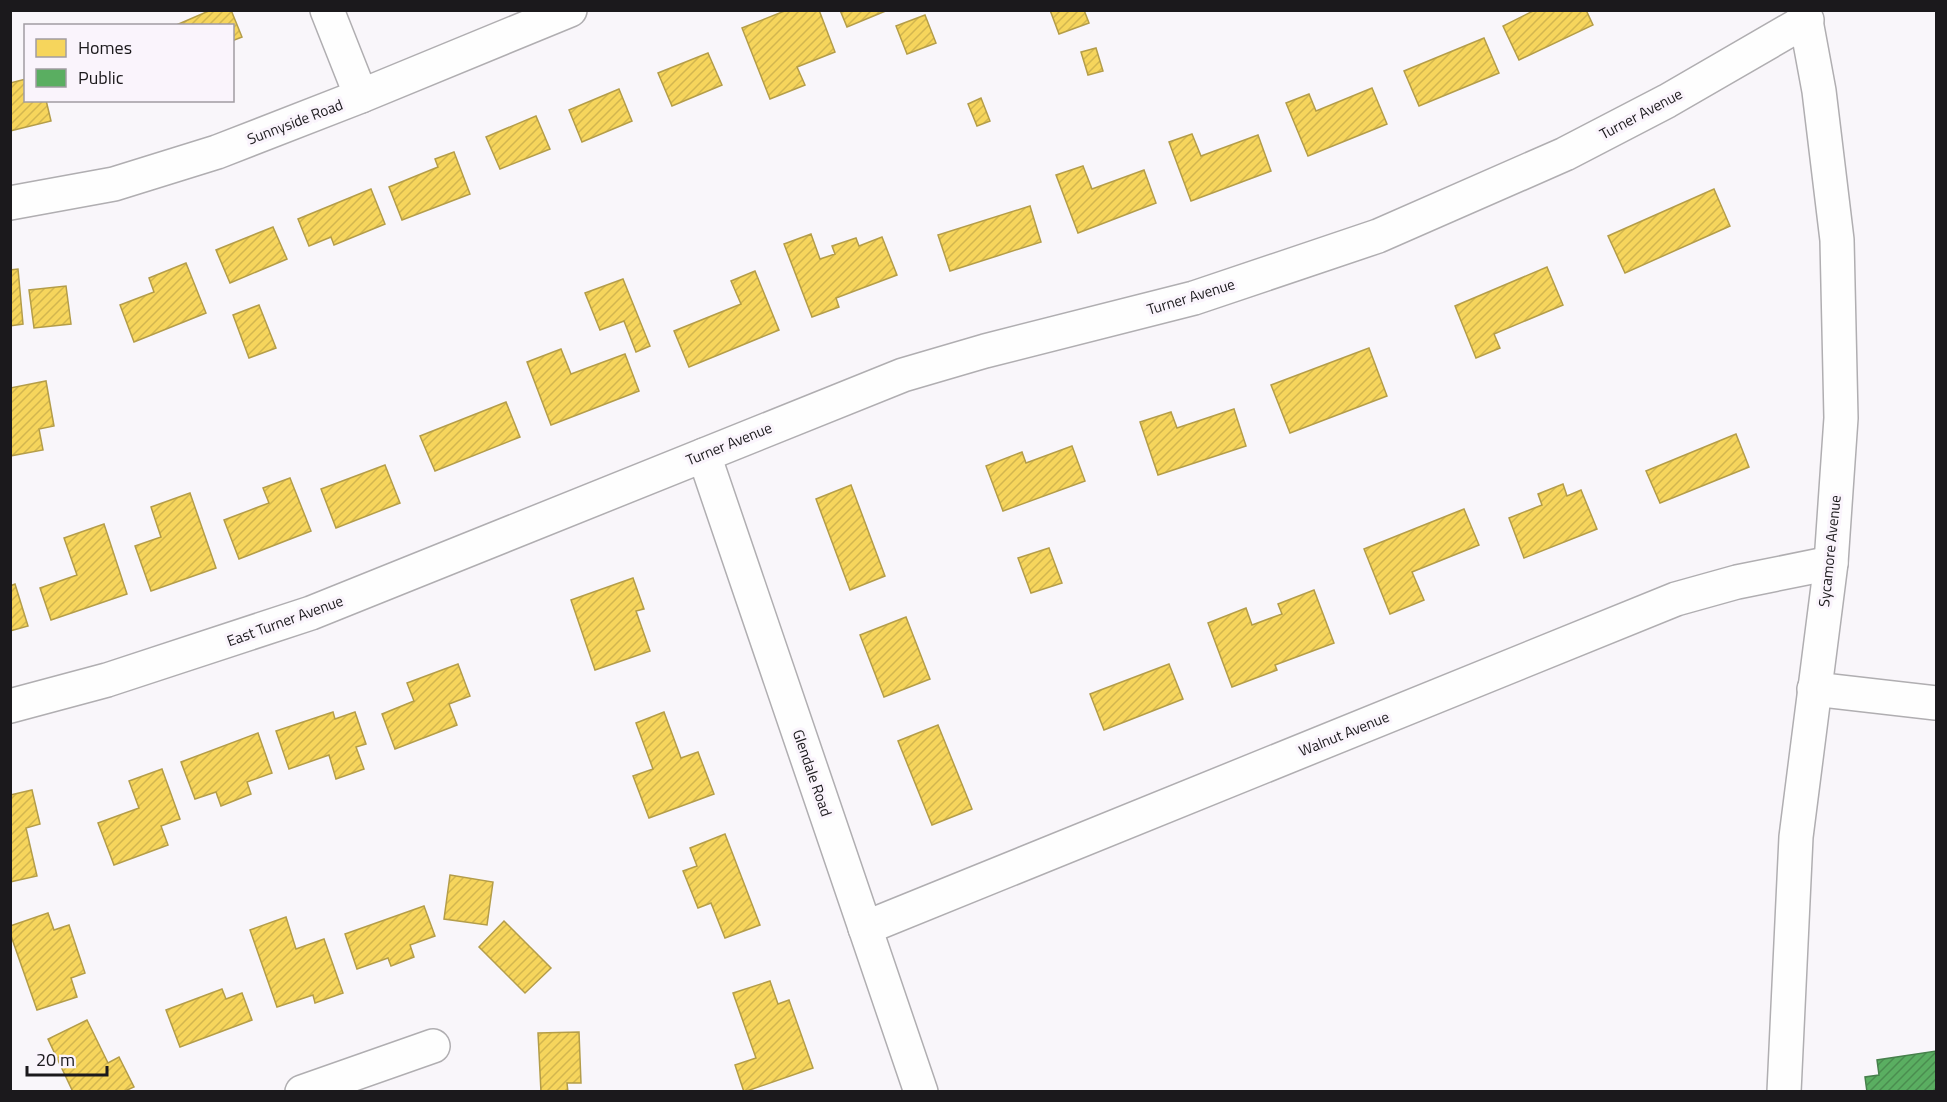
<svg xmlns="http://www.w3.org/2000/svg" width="1947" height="1102" viewBox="0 0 1947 1102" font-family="'Titillium Web',sans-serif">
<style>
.homes{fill:url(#homes-hatch);stroke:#b49d49;stroke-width:1.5}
.public{fill:url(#public-hatch);stroke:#47814c;stroke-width:1.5}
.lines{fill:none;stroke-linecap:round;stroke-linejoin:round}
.minor-casing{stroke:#b0aeb1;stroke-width:36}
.minor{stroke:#fefefe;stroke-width:33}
.labels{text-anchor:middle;stroke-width:6;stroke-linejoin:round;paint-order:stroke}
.street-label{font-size:15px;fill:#1b191c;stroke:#faf4fc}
</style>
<defs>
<pattern id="homes-hatch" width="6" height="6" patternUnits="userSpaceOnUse" patternTransform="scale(1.5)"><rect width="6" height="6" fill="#f6d55c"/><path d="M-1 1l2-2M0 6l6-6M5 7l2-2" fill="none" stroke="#d2b64f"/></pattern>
<pattern id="public-hatch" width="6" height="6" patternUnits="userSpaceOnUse" patternTransform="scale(1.5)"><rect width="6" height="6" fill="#5aae61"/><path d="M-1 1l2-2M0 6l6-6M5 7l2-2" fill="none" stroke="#4a8d4f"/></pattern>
</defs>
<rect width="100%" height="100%" fill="#f9f6fa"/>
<g class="homes">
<path d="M211,10H231L242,37L232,41V26H174Z"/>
<path d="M787,10H819L835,52L797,67L805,85L770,99L742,28Z"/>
<path d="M840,10H888L847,27Z"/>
<path d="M1050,10H1084L1089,23L1059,34Z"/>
<path d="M1535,10H1586L1593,25L1519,60L1503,26Z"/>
<path d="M925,15L936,43L907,54L896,26Z"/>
<path d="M1484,38L1499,73L1419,106L1404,71Z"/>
<path d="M1096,48L1103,71L1088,75L1081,52Z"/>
<path d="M708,53L722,85L672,106L658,73Z"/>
<path d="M26,79V100H46L51,121L10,131V83Z"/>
<path d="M1372,88L1387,124L1308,156L1286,103L1309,94L1316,111Z"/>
<path d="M619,89L632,121L582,142L569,110Z"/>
<path d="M981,98L990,121L977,126L968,104Z"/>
<path d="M536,116L550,149L500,169L486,137Z"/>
<path d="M1192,134L1201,156L1258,135L1271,171L1191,201L1169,142Z"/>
<path d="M454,152L470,194L402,220L389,187L438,167L435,159Z"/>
<path d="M1083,166L1092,189L1144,170L1156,203L1078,233L1056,175Z"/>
<path d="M371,189L385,224L334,245L331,237L309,246L298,219Z"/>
<path d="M1714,189L1730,226L1625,273L1608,236Z"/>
<path d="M1030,206L1041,242L950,271L938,235Z"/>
<path d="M273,227L287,259L230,283L216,250Z"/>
<path d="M811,234L820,259L835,254L832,246L856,238L859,246L882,237L897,275L836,298L839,307L812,317L784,244Z"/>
<path d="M186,263L206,313L134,342L120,305L154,292L149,278Z"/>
<path d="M1547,267L1563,305L1494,334L1500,348L1476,358L1455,306Z"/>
<path d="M18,269L23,324L10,326V270Z"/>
<path d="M755,271L779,330L689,367L674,331L741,304L731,281Z"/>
<path d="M623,279L650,346L636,352L624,321L600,330L585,293Z"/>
<path d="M66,286L71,324L34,328L29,290Z"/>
<path d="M259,305L276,348L249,358L233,315Z"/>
<path d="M1369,348L1387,396L1290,433L1271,385Z"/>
<path d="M561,349L571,374L625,354L639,391L551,425L527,362Z"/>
<path d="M46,381L54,426L39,429L43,450L10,456V388Z"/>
<path d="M506,402L520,437L435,471L420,436Z"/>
<path d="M1234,409L1246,446L1158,475L1140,422L1171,412L1177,428Z"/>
<path d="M1736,434L1749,467L1660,503L1646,471Z"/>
<path d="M1072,446L1085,481L1003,511L986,466L1022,452L1026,463Z"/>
<path d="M385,465L400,503L336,528L321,489Z"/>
<path d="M290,478L311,531L239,559L224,520L269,503L263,488Z"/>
<path d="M1563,484L1567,496L1581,490L1597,529L1524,558L1509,518L1542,505L1538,494Z"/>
<path d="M851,485L885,576L850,590L816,499Z"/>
<path d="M190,493L216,568L151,591L135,546L161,537L151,507Z"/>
<path d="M1464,509L1479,545L1412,572L1424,600L1390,614L1364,549Z"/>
<path d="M104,524L127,594L51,620L40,588L77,575L64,538Z"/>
<path d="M1049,548L1062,583L1031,593L1018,558Z"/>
<path d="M633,578L644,609L636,611L650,651L595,670L571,600Z"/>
<path d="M15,584L28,626L10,631V586Z"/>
<path d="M1314,590L1334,643L1275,665L1277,670L1232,687L1208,623L1246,608L1252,625L1282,614L1278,604Z"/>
<path d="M906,617L930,679L884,697L860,635Z"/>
<path d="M458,664L470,696L449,704L457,725L395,749L382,714L414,701L407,683Z"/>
<path d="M1169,664L1183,699L1104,730L1090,694Z"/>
<path d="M333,712L335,719L355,712L366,744L356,747L364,769L336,779L329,755L289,769L276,731Z"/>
<path d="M664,712L681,758L698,752L714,794L649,818L633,776L653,769L636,723Z"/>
<path d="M938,725L972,809L932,825L898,741Z"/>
<path d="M258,733L272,773L247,782L251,794L221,806L216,792L195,799L181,762Z"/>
<path d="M162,769L180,819L161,826L168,845L114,865L98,823L139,808L129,781Z"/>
<path d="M32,790L40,824L26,828L37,876L10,882V795Z"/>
<path d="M725,834L760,925L725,938L711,903L698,908L683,871L697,866L690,848Z"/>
<path d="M450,875L493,882L487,925L444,919Z"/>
<path d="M424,906L435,936L410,945L414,957L391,966L388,958L357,969L345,934Z"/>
<path d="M48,913L54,930L69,925L85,973L71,978L77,997L37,1010L10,933V926Z"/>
<path d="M286,917L296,949L324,939L343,993L315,1003L313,995L277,1007L250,930Z"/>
<path d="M504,921L551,968L525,993L479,947Z"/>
<path d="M770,981L778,1004L789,1000L813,1068L744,1092L735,1065L756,1058L733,993Z"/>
<path d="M222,989L226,999L242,993L252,1020L180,1047L166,1010Z"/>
<path d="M87,1020L108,1063L119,1057L134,1087L123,1092H73L48,1039Z"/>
<path d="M579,1032L581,1083H567L568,1092H541L538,1033Z"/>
</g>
<path class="public" d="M1936,1051V1092H1867L1865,1077L1879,1075L1877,1060Z"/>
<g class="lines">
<defs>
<g id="minor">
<path d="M327,10L361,96"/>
<path d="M10,203L114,184L217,152L361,96L570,10"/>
<path d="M704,455L921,1092"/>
<path d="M1814,689L1936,703"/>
<path d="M10,706L107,680L311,613L903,375L985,351L1194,298L1378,236L1565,154L1667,101L1807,20"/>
<path d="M865,928L1676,599L1737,582L1831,563"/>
<path d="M302,1092L433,1046"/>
<path d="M1784,1092L1796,837L1831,563L1841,418L1837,240L1819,91L1804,10"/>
</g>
</defs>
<use href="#minor" class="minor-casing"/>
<use href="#minor" class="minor"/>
</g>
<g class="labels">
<g class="street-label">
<text transform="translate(1641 114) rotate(-28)" y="5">Turner Avenue</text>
<text transform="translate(295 122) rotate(-21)" y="5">Sunnyside Road</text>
<text transform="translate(1191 297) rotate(-17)" y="5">Turner Avenue</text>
<text transform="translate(729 444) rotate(-22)" y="5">Turner Avenue</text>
<text transform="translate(1830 551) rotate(-84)" y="5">Sycamore Avenue</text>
<text transform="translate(285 621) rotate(-20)" y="5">East Turner Avenue</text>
<text transform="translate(1344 734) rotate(-22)" y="5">Walnut Avenue</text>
<text transform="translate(812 773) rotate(71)" y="5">Glendale Road</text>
</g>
</g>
<rect width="1947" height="1102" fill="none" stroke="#1b191c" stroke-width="24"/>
<rect x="24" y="24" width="210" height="78" fill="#faf4fc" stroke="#a19ca2" stroke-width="1.5"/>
<rect x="36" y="39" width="30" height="18" fill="#f6d55c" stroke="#a19ca2" stroke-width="1.5"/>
<text x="78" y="54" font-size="18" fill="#1b191c">Homes</text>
<rect x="36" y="69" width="30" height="18" fill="#5aae61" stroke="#a19ca2" stroke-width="1.5"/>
<text x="78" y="84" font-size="18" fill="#1b191c">Public</text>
<path d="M27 1066v9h80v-9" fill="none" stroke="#1b191c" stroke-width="3"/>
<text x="36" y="1066" font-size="18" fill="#1b191c" stroke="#faf4fc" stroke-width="4.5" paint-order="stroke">20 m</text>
</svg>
